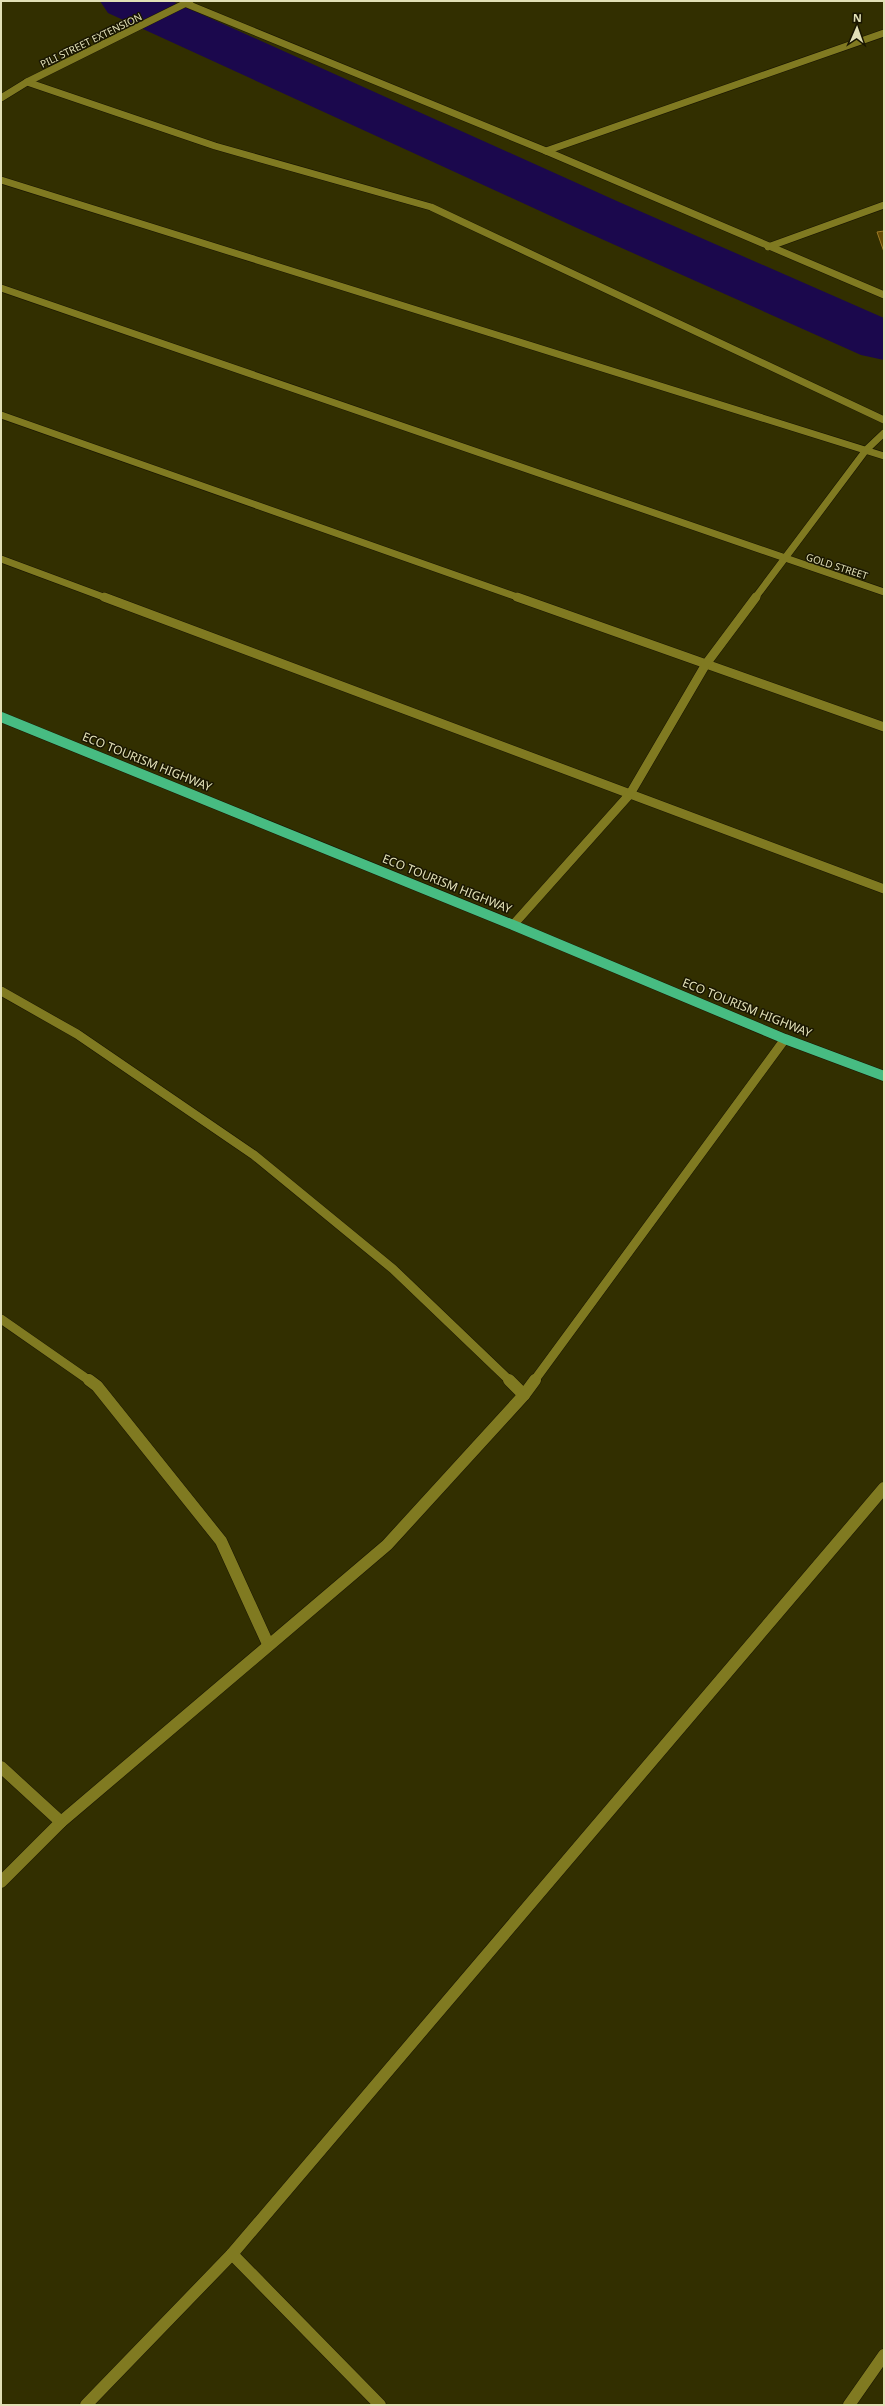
<svg xmlns="http://www.w3.org/2000/svg" width="885" height="2406" viewBox="0 0 885 2406" font-family="'Noto Sans',sans-serif">
<style>
.lines{fill:none;stroke-linecap:round;stroke-linejoin:round}
.river{fill:#1b084d;fill-rule:evenodd}
.building{fill:#634902;stroke:#9c7926}
.minor-far2-casing{stroke:#191600;stroke-width:8}
.minor-far1-casing{stroke:#191600;stroke-width:10}
.minor-casing{stroke:#191600;stroke-width:13}
.trunk-casing{stroke:#191600;stroke-width:11}
.minor-far2{stroke:#807a21;stroke-width:7}
.minor-far1{stroke:#807a21;stroke-width:9}
.minor{stroke:#807a21;stroke-width:12}
.trunk{stroke:#47bc82;stroke-width:10}
.labels{text-anchor:middle;stroke-width:3;stroke-linejoin:round;paint-order:stroke}
.far-street-label{font-size:10px;fill:#e2e0b7;stroke:#191600}
.street-label{font-size:12px;fill:#e2e0b7;stroke:#191600}
</style>
<rect width="100%" height="100%" fill="#322f00"/>
<g class="lines">
<path class="river" d="M100,1H172L619,202L884,318V360L861,355L577,228L108,13Z"/>
</g>
<path class="building" d="M884,231V252L877,232Z"/>
<g class="lines">
<defs>
<g id="minor-far2">
<path d="M187,4L546,151L884,295"/>
<path d="M27,82L215,146L431,207L884,420"/>
<path d="M1,98L27,82L190,1"/>
<path d="M546,151L884,33"/>
<path d="M1,180L884,456"/>
<path d="M768,247L884,205"/>
<path d="M1,288L884,592"/>
<path d="M1,415L520,598"/>
<path d="M1,559L106,598"/>
<path d="M755,598L866,450L884,433"/>
</g>
<g id="minor-far1">
<path d="M104,597L884,889"/>
<path d="M517,597L884,727"/>
<path d="M513,925L630,794L706,664L756,597"/>
<path d="M1,991L77,1034L254,1155L393,1269L510,1381"/>
<path d="M1,1319L90,1381"/>
<path d="M534,1381L785,1039"/>
</g>
<g id="minor">
<path d="M89,1380L97,1386L221,1541L268,1644"/>
<path d="M509,1380L524,1395"/>
<path d="M1,1767L61,1822"/>
<path d="M1,1882L61,1822L387,1545L524,1395L535,1380"/>
<path d="M86,2405L232,2254"/>
<path d="M380,2405L232,2254L884,1488"/>
<path d="M849,2405L884,2355"/>
</g>
<path id="trunk" d="M1,717L513,925L785,1039L884,1076"/>
</defs>
<use href="#minor-far2" class="minor-far2-casing"/>
<use href="#minor-far1" class="minor-far1-casing"/>
<use href="#minor" class="minor-casing"/>
<use href="#trunk" class="trunk-casing"/>
<use href="#minor-far2" class="minor-far2"/>
<use href="#minor-far1" class="minor-far1"/>
<use href="#minor" class="minor"/>
<use href="#trunk" class="trunk"/>
</g>
<g class="labels">
<g class="far-street-label">
<text transform="translate(91 40) rotate(-26)" y="4">PILI STREET EXTENSION</text>
<text transform="translate(837 566) rotate(18)" y="4">GOLD STREET</text>
</g>
<g class="street-label">
<text transform="translate(147 762) rotate(22)" y="4">ECO TOURISM HIGHWAY</text>
<text transform="translate(447 884) rotate(22)" y="4">ECO TOURISM HIGHWAY</text>
<text transform="translate(747 1008) rotate(22)" y="4">ECO TOURISM HIGHWAY</text>
</g>
</g>
<rect width="885" height="2406" fill="none" stroke="#e2e0b7" stroke-width="4"/>
<g transform="translate(857 28) rotate(2)" stroke="#191600" stroke-width="3" paint-order="stroke">
<path d="M0-3L7 15L0 10L-7 15Z" fill="#e2e0b7"/>
<text y="-6" font-size="11" font-weight="bold" text-anchor="middle" fill="#e2e0b7">N</text>
</g>
</svg>
